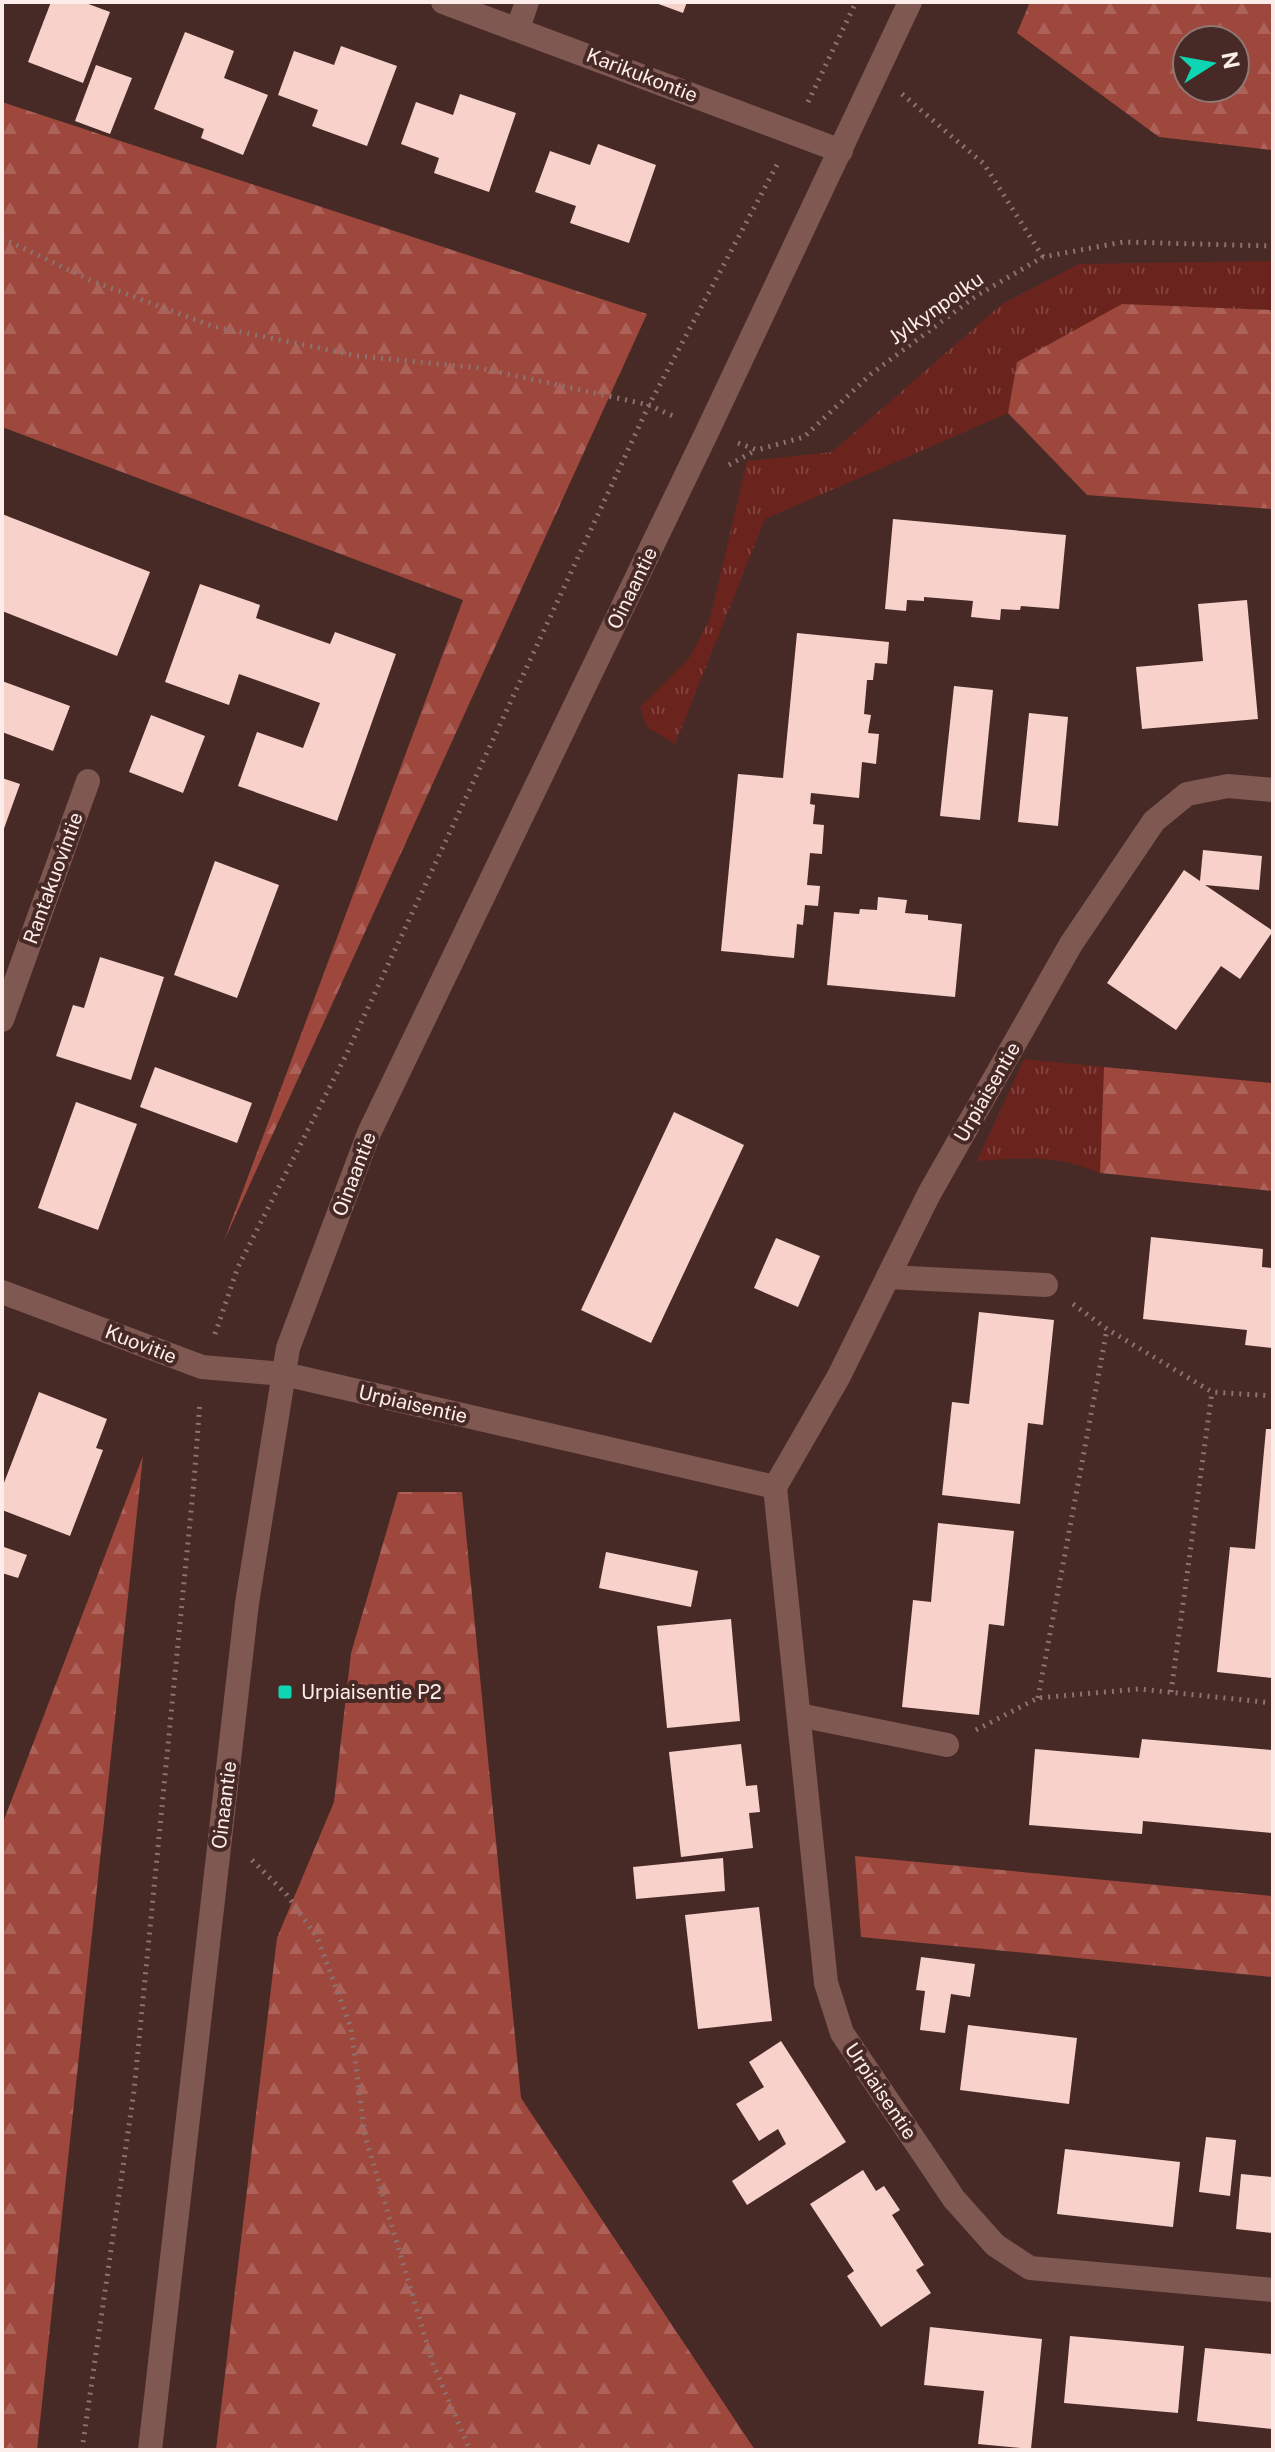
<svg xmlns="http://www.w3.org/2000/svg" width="1275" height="2452" viewBox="0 0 1275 2452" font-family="'Public Sans',sans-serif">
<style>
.grass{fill:url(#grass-tufts)}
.forest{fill:url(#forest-firs);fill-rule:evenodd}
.building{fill:#f8d1cb}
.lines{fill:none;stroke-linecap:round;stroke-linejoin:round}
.path{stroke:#8b7370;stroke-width:5;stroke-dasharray:2 6;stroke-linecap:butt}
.service{stroke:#7f5852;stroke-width:24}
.minor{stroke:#7f5852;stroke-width:24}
.tertiary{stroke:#7f5852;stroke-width:24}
.poi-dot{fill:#0ed5b4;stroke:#472a26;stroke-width:3}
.labels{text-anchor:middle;stroke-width:8;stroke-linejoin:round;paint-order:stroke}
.street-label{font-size:20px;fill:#fcecea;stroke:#472a26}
.poi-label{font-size:20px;fill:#fcecea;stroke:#472a26;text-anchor:start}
</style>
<defs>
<pattern id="grass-tufts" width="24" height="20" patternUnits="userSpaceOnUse" patternTransform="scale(2)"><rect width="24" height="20" fill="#6a241d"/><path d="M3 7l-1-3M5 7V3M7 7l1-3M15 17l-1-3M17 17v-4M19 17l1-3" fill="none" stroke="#80443e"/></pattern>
<pattern id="forest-firs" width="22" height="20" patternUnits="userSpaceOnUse" patternTransform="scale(2)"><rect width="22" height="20" fill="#9d473d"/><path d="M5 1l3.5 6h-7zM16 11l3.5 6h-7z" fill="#ac6259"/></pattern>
</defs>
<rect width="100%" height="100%" fill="#472a26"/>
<g class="grass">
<path d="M1273,261V310L1017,361L1008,413L765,519L675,744L647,727L640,707L689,658L710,619L747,461L832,452L1002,304L1079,264Z"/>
<path d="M1024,1059L1104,1067L1100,1173C1056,1154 1024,1158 977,1161Z"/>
</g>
<g class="forest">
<path d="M1030,2H1273V150L1159,137L1017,33ZM1187,40H1235V88H1187Z"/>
<path d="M2,102L647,314L224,1241L463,600L2,427Z"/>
<path d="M1122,304L1273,310V509L1087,495L1008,413L1017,362Z"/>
<path d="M1104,1067L1273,1083V1191L1100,1173Z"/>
<path d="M143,1456L37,2450H2V1825Z"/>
<path d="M398,1492H462L521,2098L755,2450H216L277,1938L334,1802L351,1653Z"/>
<path d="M855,1856L1273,1896V1977L861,1937Z"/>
</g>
<g class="building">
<path d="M51,2H83L110,12L83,83L28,62Z"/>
<path d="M653,2H687L683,13Z"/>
<path d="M185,32L234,51L224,78L268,95L243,155L201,138L204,129L154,109Z"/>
<path d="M341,46L397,66L367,146L312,126L318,110L278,95L294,51L334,65Z"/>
<path d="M96,65L132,78L110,134L75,121Z"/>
<path d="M460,94L516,113L489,192L434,173L439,158L401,144L416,102L453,115Z"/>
<path d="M598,144L656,165L629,243L570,223L576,206L535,192L550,151L590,165Z"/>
<path d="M2,514L150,572L117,656L2,611Z"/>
<path d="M893,519L1066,535L1059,609L1021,606L1020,610L1001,609L1000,620L971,617L973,601L924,597V601L907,600L906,611L885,609Z"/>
<path d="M200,584L260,605L256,618L330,644L335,632L396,654L337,821L238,786L257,732L303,748L320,703L239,674L229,705L165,682Z"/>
<path d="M1247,600L1258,719L1142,729L1136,667L1203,661L1198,604Z"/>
<path d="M797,633L889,642L887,664L875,663L873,680H867L864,714L871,715L868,733L879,734L876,764L862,762L859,798L811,793L810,804L815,805L813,824L824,825L822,854L810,853L807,885L820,886L818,906L805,905L803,925L797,924L794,958L721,951L738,774L783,778Z"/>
<path d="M2,681L70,706L53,751L2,732Z"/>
<path d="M954,686L993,690L980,820L940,816Z"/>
<path d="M1029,713L1068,717L1058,826L1018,822Z"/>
<path d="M151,715L205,736L183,793L129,772Z"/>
<path d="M2,778L20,784L2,834Z"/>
<path d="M1203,850L1262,856L1259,890L1205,885L1273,931L1240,979L1221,966L1176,1030L1107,983L1184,870L1200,881Z"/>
<path d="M215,861L279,885L237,998L174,975Z"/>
<path d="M878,897L907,900L905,913L928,915V920L962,924L955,997L827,985L834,912L859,914L860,909L877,910Z"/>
<path d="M100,957L164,977L131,1080L56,1056L73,1005L84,1008Z"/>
<path d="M155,1067L252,1103L237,1143L140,1107Z"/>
<path d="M76,1102L137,1124L98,1230L38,1208Z"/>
<path d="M674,1112L744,1145L651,1343L581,1310Z"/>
<path d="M1151,1237L1263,1249L1262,1267L1273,1268V1348L1245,1345L1247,1330L1143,1319Z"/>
<path d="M776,1238L820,1256L798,1307L754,1288Z"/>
<path d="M979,1312L1054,1320L1043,1425L1028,1423L1020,1504L942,1495L952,1402L969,1404Z"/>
<path d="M39,1392L107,1419L96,1448L103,1450L70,1536L2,1510V1488Z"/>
<path d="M1266,1429H1273V1678L1217,1672L1230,1547L1255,1549Z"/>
<path d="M938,1523L1014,1531L1004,1626L989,1624L979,1715L902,1707L913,1600L931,1602Z"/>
<path d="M4,1547L27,1555L18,1578L2,1573Z"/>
<path d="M606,1552L698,1571L691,1607L599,1588Z"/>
<path d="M731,1619L740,1721L667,1728L657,1626Z"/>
<path d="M1142,1739L1273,1750V1833L1143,1821L1142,1834L1029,1825L1035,1749L1139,1758Z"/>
<path d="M741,1744L746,1786L757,1785L760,1812L749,1813L753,1848L681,1857L669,1752Z"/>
<path d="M723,1858L725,1891L636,1899L633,1867Z"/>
<path d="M759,1907L772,2021L698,2029L685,1915Z"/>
<path d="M921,1957L975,1964L970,1997L951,1994L945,2033L920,2030L925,1991L916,1990Z"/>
<path d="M968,2025L1077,2038L1069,2104L960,2090Z"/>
<path d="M781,2041L846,2142L747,2205L732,2181L786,2144L778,2129L759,2141L736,2104L764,2087L749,2062Z"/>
<path d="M1206,2137L1236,2140L1230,2196L1199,2192Z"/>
<path d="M1065,2149L1180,2162L1173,2227L1057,2214Z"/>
<path d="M863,2170L876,2191L884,2186L900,2210L892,2215L924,2265L916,2270L931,2293L881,2327L847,2276L854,2271L810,2204Z"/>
<path d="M1241,2174L1273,2177V2233L1236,2229Z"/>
<path d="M930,2327L1042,2339L1031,2449L978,2444L984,2391L924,2385Z"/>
<path d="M1070,2336L1184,2346L1178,2413L1064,2403Z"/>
<path d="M1205,2348L1273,2354V2429L1197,2421Z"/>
</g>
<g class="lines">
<g class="path">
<path d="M902,94L984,164L1043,257"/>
<path d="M808,102L856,2"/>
<path d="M2,238L92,281L212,326L358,356L480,368L649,405L677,418"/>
<path d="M738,443L757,450L804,437L871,374L976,296L1043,257L1123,242L1273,246"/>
<path d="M729,465L756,450"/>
<path d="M1073,1304L1107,1329L1212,1392L1273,1396"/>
<path d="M215,1334L238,1267L345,1057L649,405L779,161"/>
<path d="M1171,1692L1212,1392"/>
<path d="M1038,1698L1107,1329"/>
<path d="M976,1730L1038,1698L1139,1689L1273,1703"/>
<path d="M252,1860L287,1895L317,1937L351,2028L365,2136L433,2364L470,2450"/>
<path d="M82,2450L134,2091L194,1481L200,1401"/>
</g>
<g class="service">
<path d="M888,1277L1046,1285"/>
<path d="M799,1715L947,1745"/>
</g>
<g class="minor">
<path d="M443,2L841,151"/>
<path d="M518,28L527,2"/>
<path d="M1273,790L1228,786L1187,794L1154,821L1071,944L929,1194L839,1376L775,1487L826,1983L842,2033L954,2199L995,2245L1030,2268L1273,2290"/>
<path d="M2,1020L88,781"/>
<path d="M2,1292L202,1367L284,1374L775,1487"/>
</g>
<path class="tertiary" d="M150,2450L247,1603L288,1348L369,1133L707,432L910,2"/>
</g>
<rect class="poi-dot" x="277" y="1684" width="16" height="16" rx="4"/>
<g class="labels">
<g class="street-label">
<text transform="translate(642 75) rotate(21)" y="7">Karikukontie</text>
<text transform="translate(936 308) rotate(-35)" y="7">Jylkynpolku</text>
<text transform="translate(632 588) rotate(-64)" y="7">Oinaantie</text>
<text transform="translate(53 878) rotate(-70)" y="7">Rantakuovintie</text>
<text transform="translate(987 1092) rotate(-60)" y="7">Urpiaisentie</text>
<text transform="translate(354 1174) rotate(-69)" y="7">Oinaantie</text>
<text transform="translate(141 1344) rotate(21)" y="7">Kuovitie</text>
<text transform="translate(413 1404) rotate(13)" y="7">Urpiaisentie</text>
<text transform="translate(224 1805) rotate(-83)" y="7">Oinaantie</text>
<text transform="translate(881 2091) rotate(56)" y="7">Urpiaisentie</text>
</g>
<g class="poi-label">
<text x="301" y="1699">Urpiaisentie P2</text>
</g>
</g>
<rect width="1275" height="2452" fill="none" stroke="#fcecea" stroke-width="8"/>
<g transform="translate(1211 64) rotate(79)"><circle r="38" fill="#472a26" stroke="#8f7874" stroke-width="2"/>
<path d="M0-6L14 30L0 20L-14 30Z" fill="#0ed5b4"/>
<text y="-12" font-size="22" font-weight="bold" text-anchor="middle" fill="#fcecea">N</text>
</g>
</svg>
